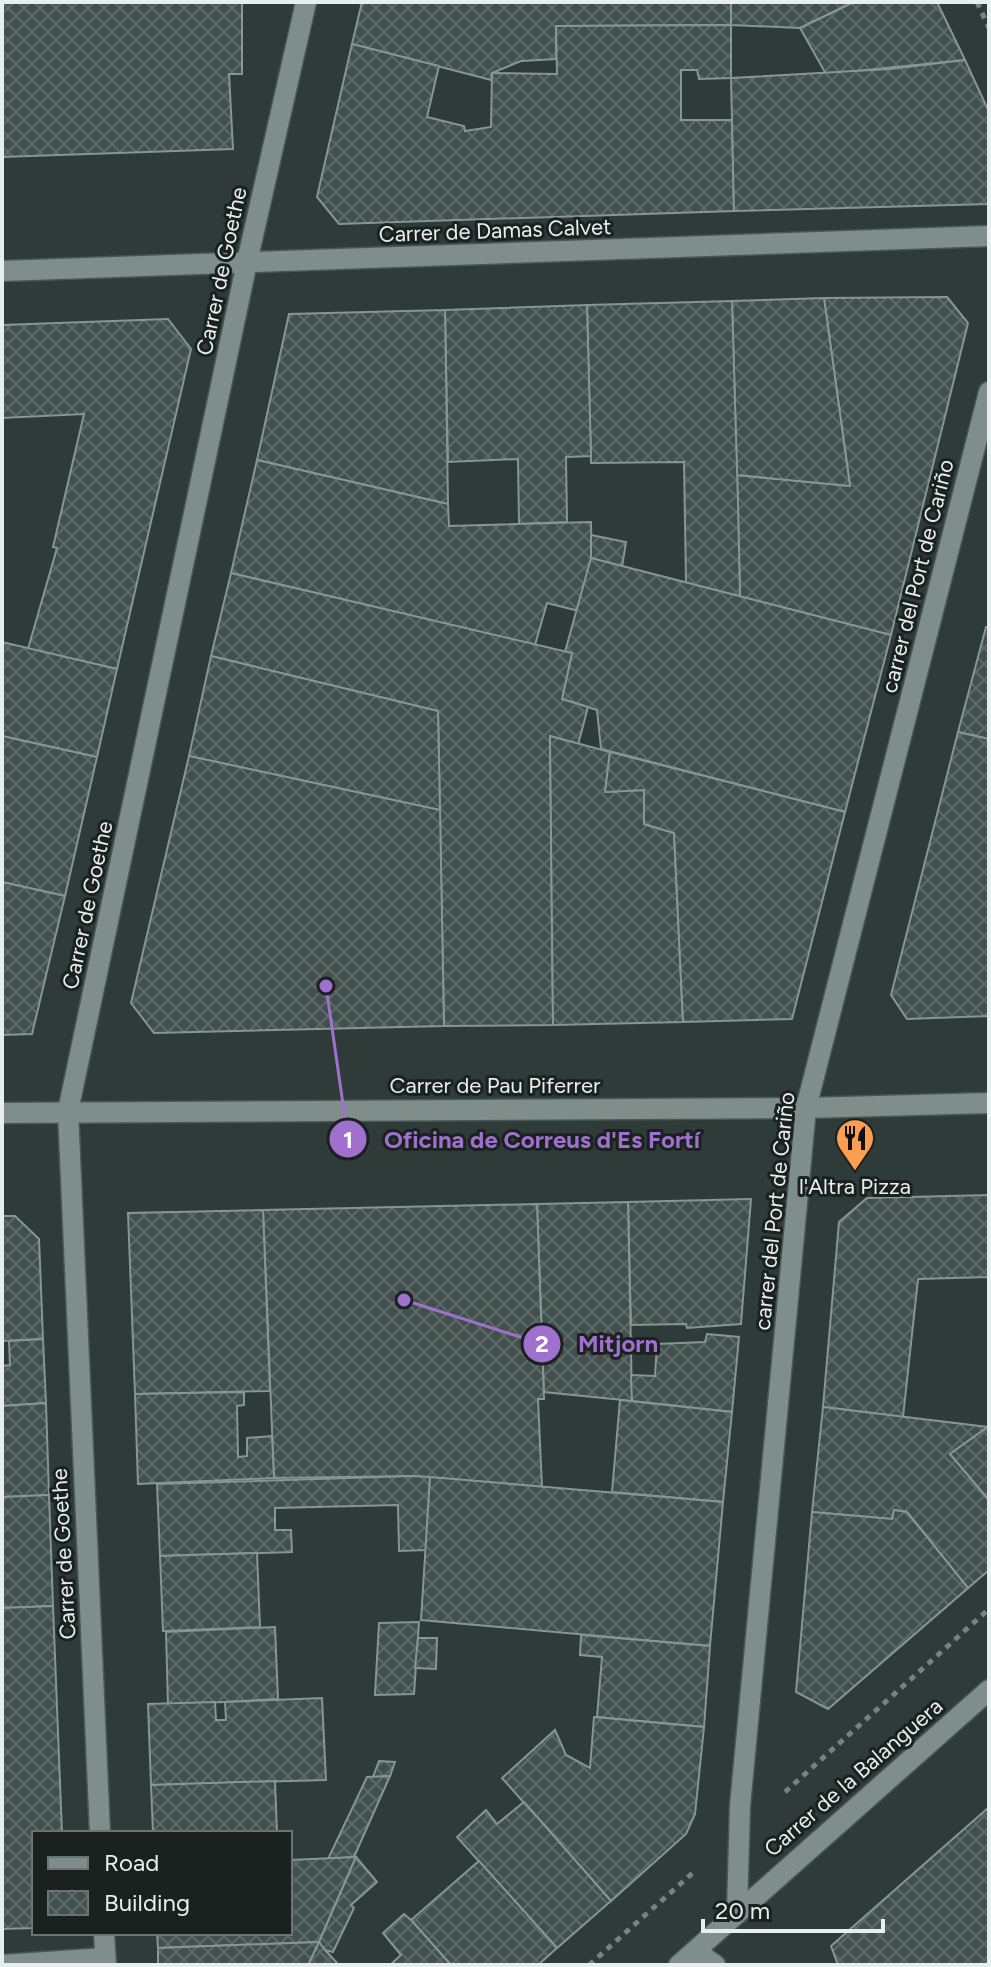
<svg xmlns="http://www.w3.org/2000/svg" width="991" height="1967" viewBox="0 0 991 1967" font-family="Figtree,sans-serif">
<style>
.building{fill:url(#building-cross-hatch);stroke:#869692;stroke-width:2}
.lines{fill:none;stroke-linecap:round;stroke-linejoin:round}
.minor-casing{stroke:#4b5755;stroke-width:23}
.tertiary-casing{stroke:#4b5755;stroke-width:23}
.path{stroke:#778380;stroke-width:5;stroke-dasharray:6 6;stroke-linecap:butt}
.minor{stroke:#7f8e8b;stroke-width:20}
.tertiary{stroke:#7f8e8b;stroke-width:20}
.labels{text-anchor:middle;stroke-width:6;stroke-linejoin:round;paint-order:stroke}
.street-label{font-size:22px;fill:#e6efed;stroke:#1a211f}
.poi-label{font-size:22px;fill:#e6efed;stroke:#1a211f}
.leader{fill:none;stroke:#a070cf;stroke-width:3}
.callout-dot{fill:#a070cf;stroke:#1a211f;stroke-width:3}
.mark-label{font-size:24px;text-anchor:middle;font-weight:bold;fill:#fff}
.callout-label{font-size:24px;text-anchor:middle;font-weight:bold;fill:#a070cf;stroke:#1a211f;stroke-width:6;stroke-linejoin:round;paint-order:stroke}
</style>
<defs>
<pattern id="building-cross-hatch" width="8" height="8" patternUnits="userSpaceOnUse" patternTransform="scale(2)"><rect width="8" height="8" fill="#42504d"/><path d="M0 0l8 8M0 8l8-8" fill="none" stroke="#5d6a67"/></pattern>
</defs>
<rect width="100%" height="100%" fill="#2e3b38"/>
<g class="building">
<path d="M2,2H242V74H229L233,149L2,157Z"/>
<path d="M362,2H731V25L556,26V59L521,61L492,73L491,80L352,44Z"/>
<path d="M731,2H854L800,28L731,25Z"/>
<path d="M854,2H937L965,60L826,74L800,28Z"/>
<path d="M731,25V78L699,79L697,70H681V120H732L734,211L339,224L317,197L352,44L439,66L427,117L464,126L465,131L491,127L492,73L557,74L556,26Z"/>
<path d="M965,60L989,112V204L734,211L731,78L890,69Z"/>
<path d="M947,297L968,323L891,635L740,597L737,475L850,486L824,298Z"/>
<path d="M824,298L850,486L737,475L732,301Z"/>
<path d="M732,301L738,504L740,597L686,583L684,462L591,463L587,305Z"/>
<path d="M587,305L591,456L566,457L567,522L519,524L518,459L448,462L445,310Z"/>
<path d="M445,310L448,504L257,460L289,314Z"/>
<path d="M168,319L191,349L117,669L28,649L57,548L53,547L84,414L2,418V325Z"/>
<path d="M257,460L448,504L449,526L591,522L592,563L579,611L547,603L535,645L231,573Z"/>
<path d="M591,535L626,542L622,567L591,558Z"/>
<path d="M591,558L891,635L845,812L601,749L597,710L562,699L572,653L565,652Z"/>
<path d="M231,573L572,653L562,699L588,707L578,745L550,736L553,1025L444,1026L438,711L211,656Z"/>
<path d="M986,627H989V739L958,732Z"/>
<path d="M2,642L117,669L97,757L2,736Z"/>
<path d="M211,656L438,711L440,810L189,756Z"/>
<path d="M958,732L989,739V1016L907,1019L891,995Z"/>
<path d="M2,736L97,757L65,896L2,882Z"/>
<path d="M550,736L610,752L605,792L644,790V824L674,833L683,1022L553,1025Z"/>
<path d="M610,752L845,812L792,1019L683,1022L674,833L644,824V790L605,792Z"/>
<path d="M189,756L440,810L444,1026L154,1033L131,1003Z"/>
<path d="M2,882L65,896L32,1034L2,1035Z"/>
<path d="M989,1195V1277L918,1279L903,1417L823,1407L839,1222L867,1198Z"/>
<path d="M751,1199L741,1324L687,1328L686,1324L631,1325L628,1202Z"/>
<path d="M628,1202L632,1401L544,1392L537,1204Z"/>
<path d="M537,1204L544,1399H538L542,1487L413,1476L274,1478L263,1210Z"/>
<path d="M263,1210L270,1391L135,1394L128,1213Z"/>
<path d="M2,1216H15L39,1239L43,1339L2,1341Z"/>
<path d="M707,1334L739,1337L732,1412L632,1401L631,1375L655,1376L657,1344L705,1342Z"/>
<path d="M43,1339L46,1403L2,1406V1366L10,1365L9,1341Z"/>
<path d="M244,1392V1405L237,1406L238,1457L247,1456V1438L272,1436L274,1478L138,1484L135,1394Z"/>
<path d="M620,1400L732,1412L723,1502L612,1492Z"/>
<path d="M46,1403L49,1495L2,1497V1406Z"/>
<path d="M823,1407L988,1427L950,1454L989,1500V1570L968,1588L907,1512L894,1510L892,1519L812,1512Z"/>
<path d="M989,1426V1500L950,1454Z"/>
<path d="M413,1476L430,1477L426,1550L399,1551L398,1505L275,1508V1530H291L292,1552L160,1556L157,1484Z"/>
<path d="M430,1477L723,1502L710,1646L421,1620Z"/>
<path d="M49,1495L53,1606L2,1608V1497Z"/>
<path d="M894,1510L907,1512L968,1588L828,1709L796,1692L812,1512L892,1519Z"/>
<path d="M257,1553L260,1627L163,1631L160,1556Z"/>
<path d="M53,1606L62,1833H34V1928L2,1929V1608Z"/>
<path d="M419,1622L414,1694L375,1695L379,1623Z"/>
<path d="M275,1627L278,1699L168,1705L166,1632Z"/>
<path d="M581,1635L710,1646L704,1727L597,1717L602,1657L580,1655Z"/>
<path d="M418,1638H437L436,1669L415,1668Z"/>
<path d="M322,1698L326,1780L151,1785L148,1704L215,1702L216,1720H226L225,1702Z"/>
<path d="M594,1717L704,1727L695,1814L686,1834L611,1901L502,1778L555,1730L566,1755L590,1768Z"/>
<path d="M379,1761L395,1762L390,1776L373,1777Z"/>
<path d="M390,1776L354,1857L328,1859L367,1777Z"/>
<path d="M275,1781L277,1833H153L151,1785Z"/>
<path d="M524,1802L611,1901L557,1948L457,1837L486,1810L497,1824Z"/>
<path d="M988,1808L989,1965H838L831,1946Z"/>
<path d="M356,1857L319,1942L158,1948L157,1933H290V1860Z"/>
<path d="M356,1857L377,1882L351,1905L354,1908L333,1952L325,1950L319,1942Z"/>
<path d="M479,1861L557,1948L538,1965H451L411,1920Z"/>
<path d="M404,1914L411,1920L451,1965H390L401,1955L383,1933Z"/>
<path d="M319,1942L325,1950L339,1965H308Z"/>
<path d="M319,1942L308,1965H158V1948Z"/>
</g>
<g class="lines">
<defs>
<g id="minor">
<path d="M2,271L989,236"/>
<path d="M2,1113L806,1108L989,1103"/>
<path d="M100,1833L68,1111L247,262L306,2"/>
<path d="M737,1911L740,1806L806,1108L989,392"/>
<path d="M104,1933L106,1965"/>
<path d="M695,1951L715,1965"/>
<path d="M2,1965L105,1958"/>
</g>
<path id="tertiary" d="M679,1965L989,1690"/>
</defs>
<use href="#minor" class="minor-casing"/>
<use href="#tertiary" class="tertiary-casing"/>
<g class="path">
<path d="M977,2L989,28"/>
<path d="M785,1792L989,1609"/>
<path d="M589,1965L696,1870"/>
</g>
<use href="#minor" class="minor"/>
<use href="#tertiary" class="tertiary"/>
</g>
<defs>
<symbol id="restaurant-pin" viewBox="-11 -11 22 30"><path d="M0 17L-7.5 6A9.5 9.5 0 1 1 7.5 6Z" fill="#fb9e51" stroke="#1a211f"/><path d="M-5-6h1v4h1v-4h1v4h1v-4h1v5L-1.5 .5V6h-2V.5L-5-1ZM5-6V6H3V1.5H1.5Q1.5-4 5-6Z" fill="#111"/></symbol>
</defs>
<g fill-rule="evenodd">
<use href="#restaurant-pin" x="833" y="1116" width="44" height="60"/>
</g>
<g class="labels">
<g class="street-label">
<text transform="translate(495 230) rotate(-2)" y="8">Carrer de Damas Calvet</text>
<text transform="translate(221 271) rotate(-78)" y="8">Carrer de Goethe</text>
<text transform="translate(917 576) rotate(-76)" y="8">carrer del Port de Cariño</text>
<text transform="translate(87 905) rotate(-78)" y="8">Carrer de Goethe</text>
<text x="495" y="1093">Carrer de Pau Piferrer</text>
<text transform="translate(774 1211) rotate(-84)" y="8">carrer del Port de Cariño</text>
<text transform="translate(63 1554) rotate(-93)" y="8">Carrer de Goethe</text>
<text transform="translate(853 1777) rotate(-41)" y="8">Carrer de la Balanguera</text>
</g>
<g class="poi-label">
<text x="855" y="1194">l'Altra Pizza</text>
</g>
</g>
<path class="leader" d="M326 986L348 1139M404 1300L542 1344"/>
<g class="callout-dot">
<circle cx="326" cy="986" r="8"/>
<circle cx="404" cy="1300" r="8"/>
<circle cx="348" cy="1139" r="20"/>
<circle cx="542" cy="1344" r="20"/>
</g>
<g class="mark-label">
<text x="348" y="1148">1</text>
<text x="542" y="1352">2</text>
</g>
<g class="callout-label">
<text x="542" y="1148">Oficina de Correus d'Es Fortí</text>
<text x="618" y="1352">Mitjorn</text>
</g>
<rect width="991" height="1967" fill="none" stroke="#e6efed" stroke-width="8"/>
<rect x="32" y="1831" width="260" height="104" fill="#1a211f" stroke="#6c7371" stroke-width="2"/>
<rect x="48" y="1857" width="40" height="12" fill="#7f8e8b" stroke="#6c7371" stroke-width="2"/>
<text x="104" y="1871" font-size="24" fill="#e6efed">Road</text>
<rect x="48" y="1891" width="40" height="24" fill="url(#building-cross-hatch)" stroke="#6c7371" stroke-width="2"/>
<text x="104" y="1911" font-size="24" fill="#e6efed">Building</text>
<path d="M703 1919v12h180v-12" fill="none" stroke="#e6efed" stroke-width="4"/>
<text x="715" y="1919" font-size="24" fill="#e6efed" stroke="#1a211f" stroke-width="6" paint-order="stroke">20 m</text>
</svg>
